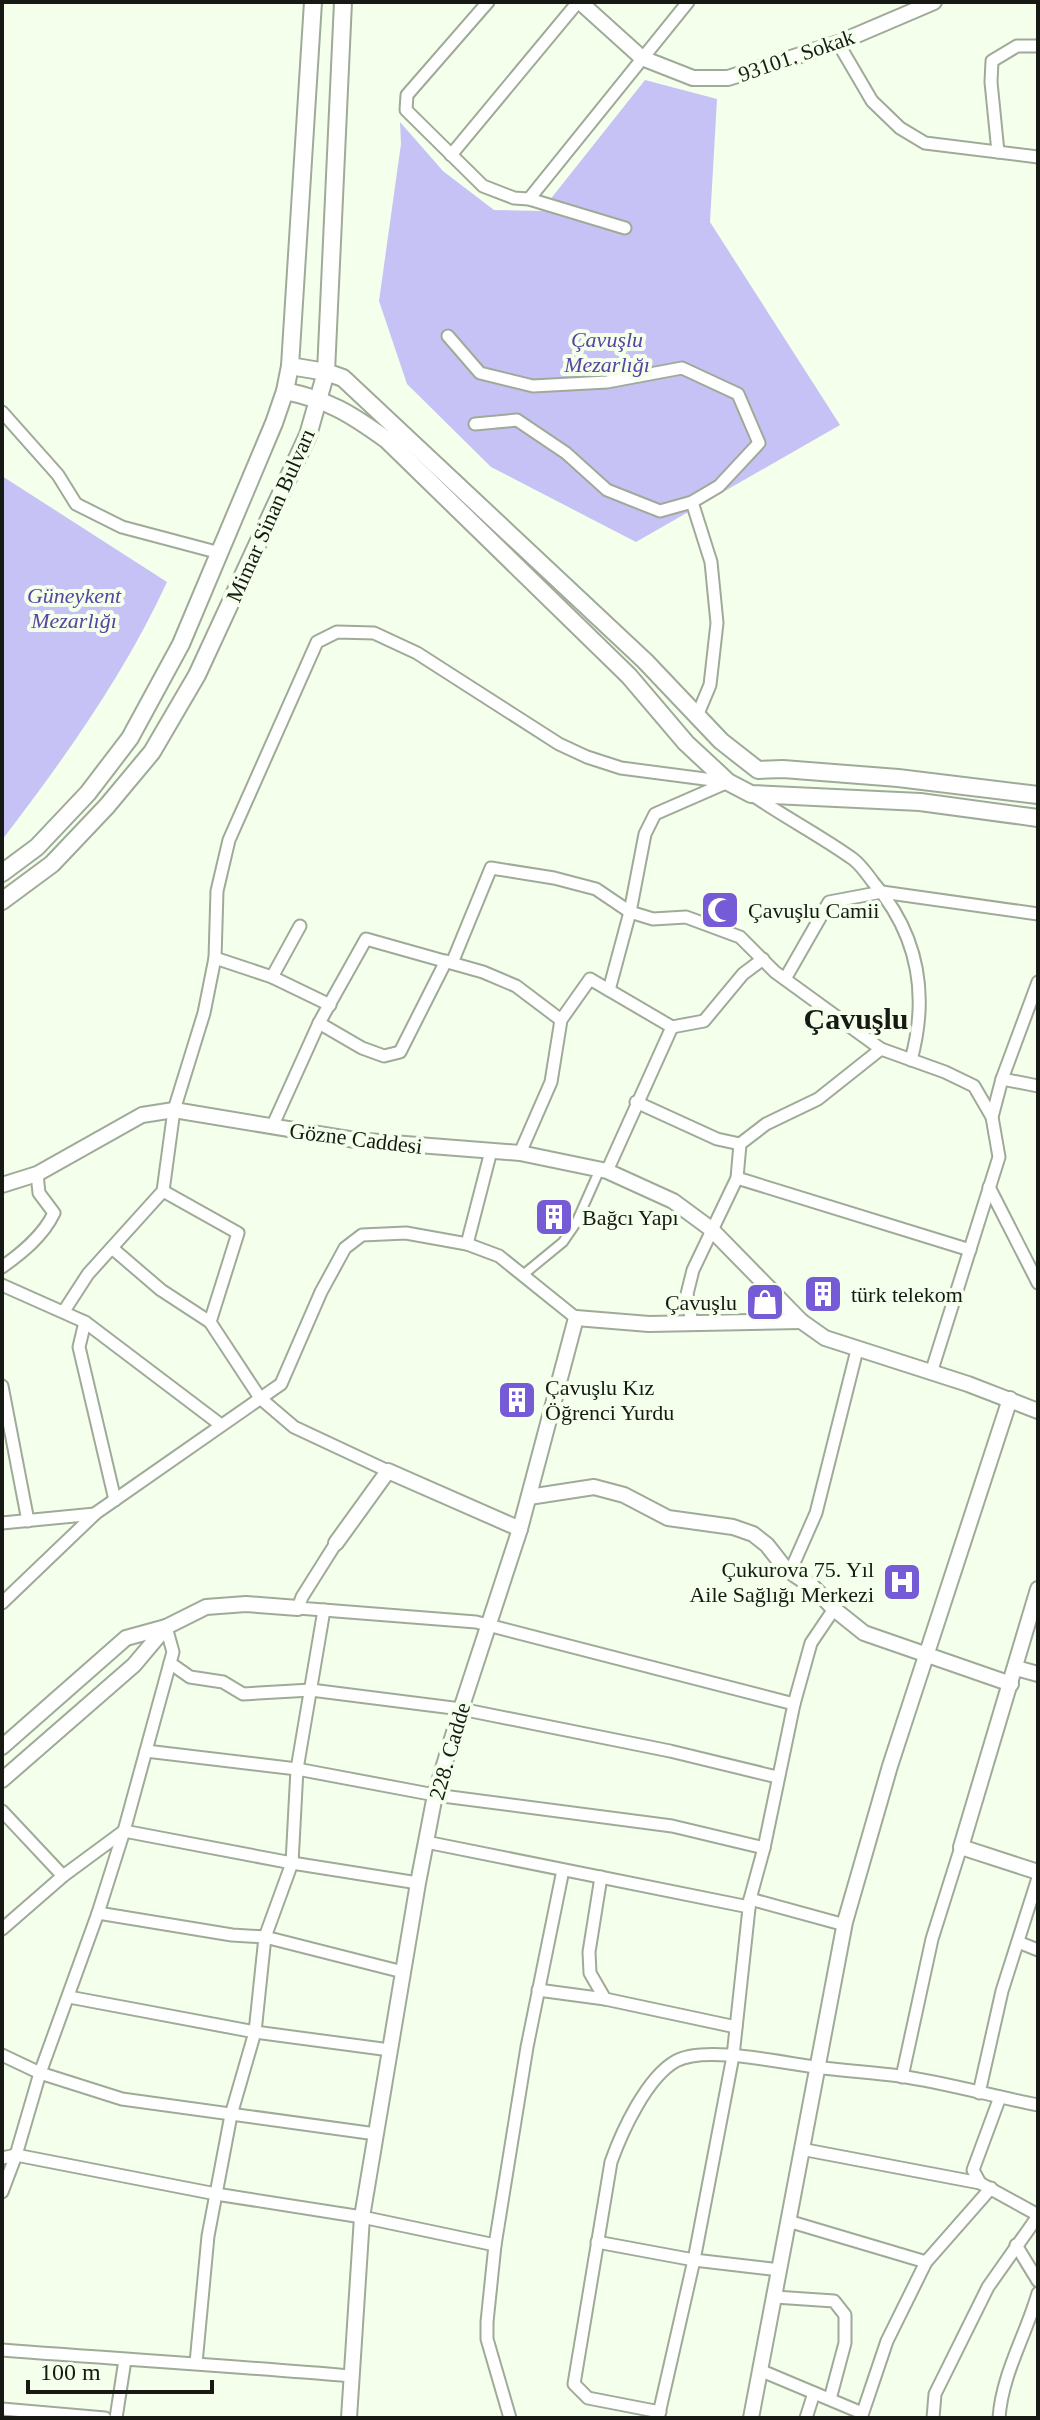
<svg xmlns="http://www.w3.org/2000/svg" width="1040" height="2420" viewBox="0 0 1040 2420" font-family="'Times New Roman',serif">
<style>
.green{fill:#c7c2f5}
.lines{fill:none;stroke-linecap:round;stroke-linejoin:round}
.pedestrian-casing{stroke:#a0aa99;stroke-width:12}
.minor-casing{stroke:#a0aa99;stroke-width:15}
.tertiary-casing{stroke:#a0aa99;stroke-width:18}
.secondary-casing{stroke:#a0aa99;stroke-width:20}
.pedestrian{stroke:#fff;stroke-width:8}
.minor{stroke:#fff;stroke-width:11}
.tertiary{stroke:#fff;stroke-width:14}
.secondary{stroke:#fff;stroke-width:16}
.labels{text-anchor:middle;stroke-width:8;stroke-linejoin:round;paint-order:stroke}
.street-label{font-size:22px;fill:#171a14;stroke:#f4ffec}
.park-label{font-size:22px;font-style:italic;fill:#5844a1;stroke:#f4ffec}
.poi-label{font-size:22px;fill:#171a14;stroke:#f4ffec;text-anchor:start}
.district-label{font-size:30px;font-weight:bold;fill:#171a14;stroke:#f4ffec}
</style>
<rect width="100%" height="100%" fill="#f4ffec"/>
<g class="green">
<path d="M645,80L717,99L710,222L840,425L636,542L491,467L407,384L379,301L401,144L400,122L443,171L494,210L541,211Z"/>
<path d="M2,476L167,582C124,675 64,759 2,840Z"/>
</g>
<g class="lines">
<defs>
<path id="pedestrian" d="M524,1274L563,1242L576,1223L600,1169"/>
<g id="minor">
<path d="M488,2L407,95L406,110L483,186L514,198L529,199L625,228"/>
<path d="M838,43L872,101L900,128L925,143L1038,157"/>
<path d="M998,152L991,82L992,61L1017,46H1038"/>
<path d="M451,155L578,2"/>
<path d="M529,199L688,2"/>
<path d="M448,336L480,373L533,386L607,382L682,368L738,394L759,443L719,486L692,502L660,511L607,490L566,453L517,420L475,424"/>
<path d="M2,412L58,475L76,504L122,527L220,553"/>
<path d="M692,502L711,562L717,623L710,685L697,716"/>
<path d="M754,796C786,818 821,836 853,859C861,865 867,874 873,882C918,934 929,994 911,1060"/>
<path d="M215,958L272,977L330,1005"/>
<path d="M452,963L491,868L554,878L596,889L630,912L653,919L686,917L740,937L775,972L881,1049L945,1072L974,1086L992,1117"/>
<path d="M272,977L300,926"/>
<path d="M785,979L829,902L882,892L1038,914"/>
<path d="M609,990L630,912L645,834L655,814L726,783"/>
<path d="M319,1023L362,1048L384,1056L400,1052L446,961"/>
<path d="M1002,1079L1038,1086"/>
<path d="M636,1102L717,1139L740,1144"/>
<path d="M272,1127L319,1023L366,939L483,972L516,986L561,1020"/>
<path d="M520,1153L551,1082L561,1020L590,979L672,1027L704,1021L743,974L763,959"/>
<path d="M607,1171L672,1027"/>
<path d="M737,1178L970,1250"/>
<path d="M989,1187L1038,1283"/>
<path d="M163,1191L238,1233L210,1322L260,1398L294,1427L388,1471"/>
<path d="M467,1244L491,1151"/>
<path d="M112,1248L161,1290L210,1322"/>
<path d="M2,1267C22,1253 43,1236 54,1213L39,1193L37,1174"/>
<path d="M2,1285L85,1322L221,1425"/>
<path d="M64,1311L88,1274L163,1191L174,1110L204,1013L215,958L217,891L229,840L317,642L337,632L374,633L417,653L559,744L587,757L621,768L728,782"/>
<path d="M85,1322L79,1347L115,1500"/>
<path d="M692,1324L687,1294L693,1270L737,1178L740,1144L766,1124L818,1099L881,1049"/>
<path d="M931,1373L999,1157L992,1117L1002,1079L1038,982"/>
<path d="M2,1386L28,1521"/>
<path d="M2,1523L95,1514"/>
<path d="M336,1543L302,1597L298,1608L476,1622L794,1704"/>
<path d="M790,1572L816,1513L857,1350"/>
<path d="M2,1603L96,1513L281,1384L321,1292L345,1248L362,1235L406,1233L467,1244L499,1256L576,1318"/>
<path d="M170,1663L190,1677L223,1682L243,1694L311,1690L461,1709L670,1751L777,1777"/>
<path d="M146,1751L297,1769L435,1795L672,1826L764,1848"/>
<path d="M2,1811L63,1876"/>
<path d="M426,1842L749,1907"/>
<path d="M601,1877L589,1952L590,1973L605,1999"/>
<path d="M750,1899L845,1925"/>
<path d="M98,1913L232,1935L265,1937L403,1972"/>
<path d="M2,1929L63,1876L124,1831L292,1863L418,1883"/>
<path d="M1018,1942L1038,1950"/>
<path d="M538,1990L605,1999L736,2027"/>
<path d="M69,1997L255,2032L390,2050"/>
<path d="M2,2055L40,2073L122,2099L376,2134"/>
<path d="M902,2077L932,1939L961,1847"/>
<path d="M979,2093L1002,1991L1038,1878"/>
<path d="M801,2149L980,2183L1038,2215"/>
<path d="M2,2158L16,2155L216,2194L362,2217L495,2245"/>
<path d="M980,2183L973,2170L1000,2097"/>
<path d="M2,2192L16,2155L40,2073L98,1913L124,1831L173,1652L166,1627"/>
<path d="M788,2221L926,2262"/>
<path d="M597,2242L694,2260L780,2270"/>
<path d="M1016,2245L1038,2281"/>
<path d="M775,2297L834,2301L845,2315V2343L830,2399"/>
<path d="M2,2350C118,2359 235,2366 351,2376"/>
<path d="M196,2363L208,2236L231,2115L255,2032L265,1937L292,1863L297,1769L324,1610"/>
<path d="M762,2371L862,2413"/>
<path d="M2,2409L105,2418"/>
<path d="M660,2412L588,2398L574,2384L611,2162C622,2131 647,2077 676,2061C705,2045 783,2063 815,2067C844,2071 872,2072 900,2076C947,2083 992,2096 1038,2105"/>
<path d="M116,2418L125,2360"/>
<path d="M510,2418L487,2339V2322L495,2245L527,2047L563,1870"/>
<path d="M658,2418L694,2260L733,2056L750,1899L764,1848L794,1704L811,1643L834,1609"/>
<path d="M806,2418L814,2393"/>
<path d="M861,2418L887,2341L926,2262L991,2188"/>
<path d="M933,2418L935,2394L988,2287L1038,2216"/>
<path d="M999,2418C1002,2374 1026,2335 1038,2293"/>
</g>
<g id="tertiary">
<path d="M580,2L642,58L693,78H728L838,43L934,2"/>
<path d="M2,1185L37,1174L142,1115L174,1110L355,1140L520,1153L607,1171L673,1201L711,1229L801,1321L825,1338L968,1384L1038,1411"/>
<path d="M529,1497L594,1487L624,1495L668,1518L733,1527L753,1534L767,1545L785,1568L813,1587L834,1609L864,1633L1011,1684"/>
<path d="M336,1543L388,1471L520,1529"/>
<path d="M1038,1589L961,1847L1038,1872"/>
<path d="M1016,1668L1038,1674"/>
<path d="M2,1747L126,1638L166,1627L206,1607L246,1604L298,1608"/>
<path d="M2,1780L134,1665L166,1627"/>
<path d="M349,2418L362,2217L418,1883L435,1795L461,1709L520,1529L576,1318L649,1324L801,1321"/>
<path d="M751,2418L845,1922L890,1766L1010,1399"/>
</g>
<g id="secondary">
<path d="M290,366L326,372L343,378L645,661L721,741L758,770L783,769L898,778L1038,795"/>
<path d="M285,391C329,400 351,414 387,440L629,676L686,743L728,782L751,794L920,802L1038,818"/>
<path d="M2,873L37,847L88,793L130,738L181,644L274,423L285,391L290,366L313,2"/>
<path d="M2,901L52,864L107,806L152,752L197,675L308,435L326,372L343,2"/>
</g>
</defs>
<use href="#pedestrian" class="pedestrian-casing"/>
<use href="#minor" class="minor-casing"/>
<use href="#tertiary" class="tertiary-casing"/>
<use href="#secondary" class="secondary-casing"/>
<use href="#pedestrian" class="pedestrian"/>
<use href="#minor" class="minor"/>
<use href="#tertiary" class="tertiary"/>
<use href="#secondary" class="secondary"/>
</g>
<defs>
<symbol id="mosque-square" viewBox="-11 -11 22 22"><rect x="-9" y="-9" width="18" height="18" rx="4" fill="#765bd6" stroke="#f4ffec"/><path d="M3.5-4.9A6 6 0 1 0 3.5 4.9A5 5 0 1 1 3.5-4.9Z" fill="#fff"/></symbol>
<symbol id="building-square" viewBox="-11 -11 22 22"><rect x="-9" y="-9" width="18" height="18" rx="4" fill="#765bd6" stroke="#f4ffec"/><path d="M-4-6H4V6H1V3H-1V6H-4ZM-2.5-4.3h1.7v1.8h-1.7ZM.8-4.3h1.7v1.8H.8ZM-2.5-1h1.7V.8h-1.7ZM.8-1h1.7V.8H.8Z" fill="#fff"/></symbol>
<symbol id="shop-square" viewBox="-11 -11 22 22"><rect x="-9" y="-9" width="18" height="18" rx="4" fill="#765bd6" stroke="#f4ffec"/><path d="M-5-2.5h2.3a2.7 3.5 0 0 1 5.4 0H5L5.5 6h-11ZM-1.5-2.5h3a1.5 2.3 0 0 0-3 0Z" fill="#fff"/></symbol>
<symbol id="hospital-square" viewBox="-11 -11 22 22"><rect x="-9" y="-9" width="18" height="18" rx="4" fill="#765bd6" stroke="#f4ffec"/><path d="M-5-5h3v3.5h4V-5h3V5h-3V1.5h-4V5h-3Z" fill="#fff"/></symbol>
</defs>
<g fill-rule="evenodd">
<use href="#mosque-square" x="698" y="888" width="44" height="44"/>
<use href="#building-square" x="532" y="1195" width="44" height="44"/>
<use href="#building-square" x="801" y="1272" width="44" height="44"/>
<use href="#shop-square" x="743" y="1280" width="44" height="44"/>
<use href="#building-square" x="495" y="1378" width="44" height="44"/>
<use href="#hospital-square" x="880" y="1560" width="44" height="44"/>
</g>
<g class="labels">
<g class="street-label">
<text transform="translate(796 55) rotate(-19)" y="8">93101. Sokak</text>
<text transform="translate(270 515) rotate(-66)" y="8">Mimar Sinan Bulvarı</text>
<text transform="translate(356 1138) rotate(7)" y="8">Gözne Caddesi</text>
<text transform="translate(449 1751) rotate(-74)" y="8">228. Cadde</text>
</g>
<g class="park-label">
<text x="607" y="347">Çavuşlu<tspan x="607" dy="25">Mezarlığı</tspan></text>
<text x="74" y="603">Güneykent<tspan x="74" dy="25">Mezarlığı</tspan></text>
</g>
<g class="poi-label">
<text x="748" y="918">Çavuşlu Camii</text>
<text x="582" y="1225">Bağcı Yapı</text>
<text x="851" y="1302">türk telekom</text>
<text x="737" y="1310" text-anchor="end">Çavuşlu</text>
<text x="545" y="1395">Çavuşlu Kız<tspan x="545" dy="25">Öğrenci Yurdu</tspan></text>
<text x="874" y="1577" text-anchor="end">Çukurova 75. Yıl<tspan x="874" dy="25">Aile Sağlığı Merkezi</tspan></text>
</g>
<g class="district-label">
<text x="856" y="1029">Çavuşlu</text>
</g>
</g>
<rect width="1040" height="2420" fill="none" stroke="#171a14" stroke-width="8"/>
<path d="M28 2380v12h184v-12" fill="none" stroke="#171a14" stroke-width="4"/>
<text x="40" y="2380" font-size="24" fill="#171a14" stroke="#f4ffec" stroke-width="6" paint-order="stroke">100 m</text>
</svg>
